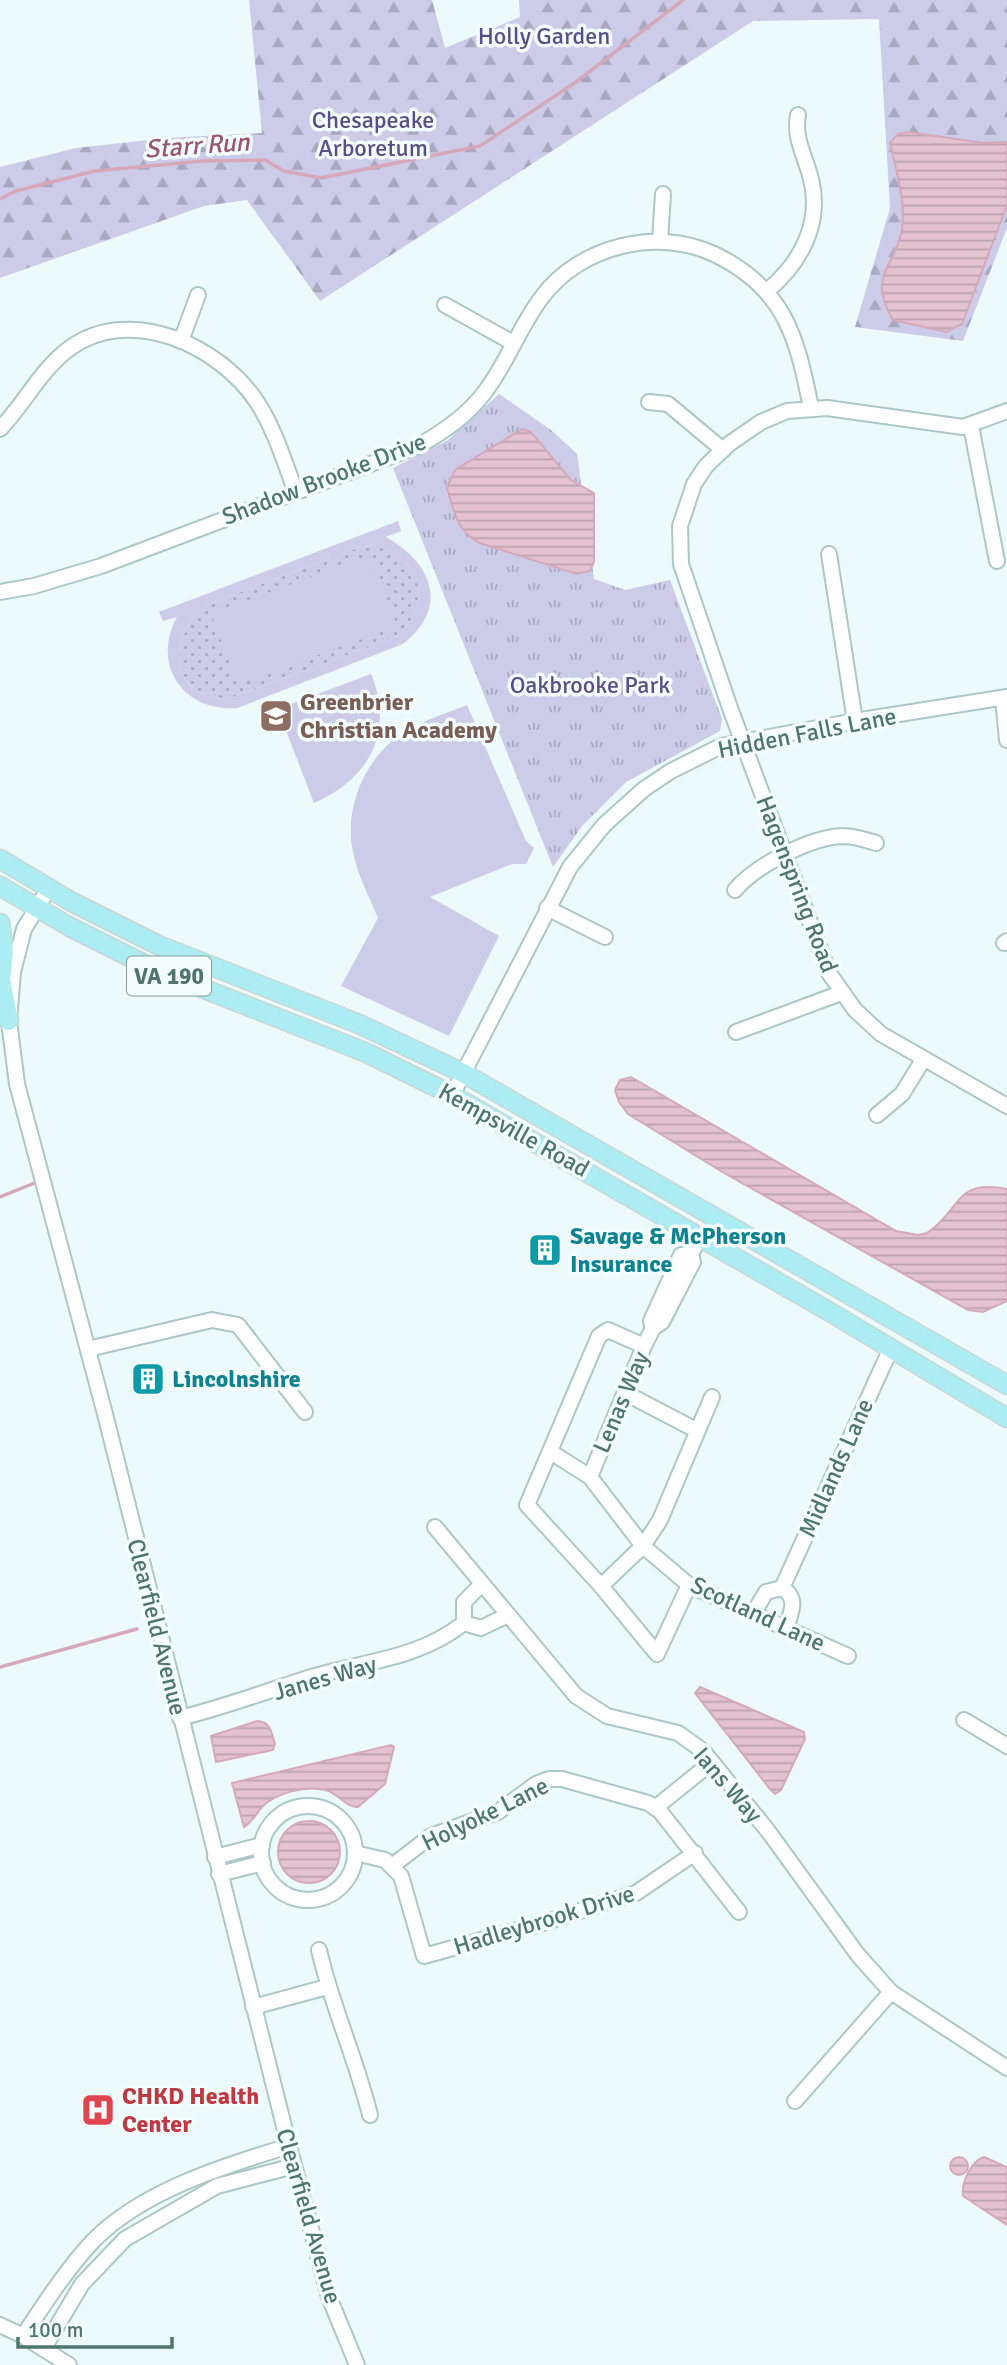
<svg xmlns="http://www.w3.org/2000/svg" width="1007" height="2365" viewBox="0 0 1007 2365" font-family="Signika,sans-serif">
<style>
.grass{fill:url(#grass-dots)}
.forest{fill:url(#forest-firs)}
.park{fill:url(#park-tufts)}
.pitch{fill:#cccbe8;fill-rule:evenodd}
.water{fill:url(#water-rules);stroke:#d5a9ba;stroke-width:2}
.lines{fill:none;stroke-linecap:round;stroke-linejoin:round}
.stream{stroke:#d5a9ba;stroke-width:3.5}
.minor-casing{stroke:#acc8c6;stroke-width:18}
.major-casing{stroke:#cad6d4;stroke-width:21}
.minor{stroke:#fff;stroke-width:14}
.major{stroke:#abedf3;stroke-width:18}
.labels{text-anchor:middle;stroke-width:7;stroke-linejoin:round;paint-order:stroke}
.shield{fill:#f3fdfe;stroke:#819e99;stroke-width:2}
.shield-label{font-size:23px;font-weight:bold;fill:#50756e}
.park-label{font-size:24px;fill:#584f85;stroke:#f3fdfe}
.street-label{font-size:24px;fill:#50756e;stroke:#f3fdfe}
.education-label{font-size:24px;font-weight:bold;fill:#785e54;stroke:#f3fdfe;text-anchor:start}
.culture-label{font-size:24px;font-weight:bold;fill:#0d838f;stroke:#f3fdfe;text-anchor:start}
.health-label{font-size:24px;font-weight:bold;fill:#be3a42;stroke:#f3fdfe;text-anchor:start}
.water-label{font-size:26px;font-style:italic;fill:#9a5670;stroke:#f3fdfe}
</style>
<defs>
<pattern id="grass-dots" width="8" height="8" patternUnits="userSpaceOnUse" patternTransform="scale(1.75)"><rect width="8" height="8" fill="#cccbe8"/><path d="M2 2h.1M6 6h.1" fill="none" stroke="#a8a9c0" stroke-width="1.8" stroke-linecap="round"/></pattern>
<pattern id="forest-firs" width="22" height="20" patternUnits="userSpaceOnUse" patternTransform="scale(1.75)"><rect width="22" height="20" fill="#cccbe8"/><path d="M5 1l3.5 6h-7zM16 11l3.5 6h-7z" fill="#a8a9c0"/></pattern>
<pattern id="park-tufts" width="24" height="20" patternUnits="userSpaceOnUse" patternTransform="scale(1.75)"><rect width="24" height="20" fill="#cccbe8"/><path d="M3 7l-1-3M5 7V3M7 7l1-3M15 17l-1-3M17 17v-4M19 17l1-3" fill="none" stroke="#a8a9c0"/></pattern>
<pattern id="water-rules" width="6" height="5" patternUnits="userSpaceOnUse" patternTransform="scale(1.75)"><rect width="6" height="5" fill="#e4c2cf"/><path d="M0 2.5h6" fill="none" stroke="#bba2ac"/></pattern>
</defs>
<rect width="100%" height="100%" fill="#ecfafb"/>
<path class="grass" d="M373,545C422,558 435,603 396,637L228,699C170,699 165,638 206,605L357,548Z"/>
<path class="forest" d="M249,0H432L445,48L520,17L519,0H1007V228L963,341L855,327L890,208L879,19L753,21L320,301L247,200L204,206L0,278V167L76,148L167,138L262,133Z"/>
<path class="park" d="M499,394L551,430L577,454L594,579L625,590L670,580L722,719L720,731L626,782L583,825L553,867L393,468L448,440Z"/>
<g class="pitch">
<path d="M398,521L401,531L386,537C432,563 450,607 403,644L237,708C183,712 151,665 177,617L163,621L159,612ZM373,545C422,558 435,603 396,637L228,699C170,699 165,638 206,605L357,548Z"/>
<path d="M370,555L397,626L238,685L211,614Z"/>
<path d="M371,674C395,732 369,779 314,803L280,715L283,707Z"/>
<path d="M467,705L526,841L534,848L526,864H512L430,897L499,936L449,1036L341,986L378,918C369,896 357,874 353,852C343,806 367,754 407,730C425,720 447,713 467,705Z"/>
</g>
<g class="water">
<path d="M909,132L983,143L1007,142V205L962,324L946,332L893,320C866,273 896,268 902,229C906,201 896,170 890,143L898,134Z"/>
<path d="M522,429L531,432L571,480L594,493V562L590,571L577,574L480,543C457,532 454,511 447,488L455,470Z"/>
<path d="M631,1077L896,1231L918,1235L927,1233C963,1209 953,1179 1007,1189V1301L983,1312L968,1310L724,1173L628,1114L619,1102L615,1090L620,1080Z"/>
<path d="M700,1687L804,1732L805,1739L781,1790L775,1794L770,1789L695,1693Z"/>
<path d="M257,1721C271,1722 271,1732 275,1744L273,1750L216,1762L211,1736Z"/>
<path d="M391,1745L394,1747L385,1784L358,1807C346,1808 337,1792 325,1790C306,1785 276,1793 262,1807C256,1814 252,1822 244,1827L232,1783Z"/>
<circle cx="309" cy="1852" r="31"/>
<path d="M984,2157L1007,2167V2225L963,2196C961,2183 971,2161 984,2157Z"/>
<circle cx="959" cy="2166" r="9"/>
</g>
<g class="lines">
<g class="stream">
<path d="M0,199L16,191L95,171L203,161L265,160L284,171L321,178L480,146L576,82L683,0"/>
<path d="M0,1197L37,1182"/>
<path d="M0,1667L137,1629"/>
</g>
<defs>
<g id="minor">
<path d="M660,241L663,194"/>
<path d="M767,291C803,261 824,219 809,172C803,152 794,136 798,115"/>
<path d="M445,305L513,343"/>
<path d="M181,341L198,295"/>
<path d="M649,402L668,404L723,450"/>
<path d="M1007,411L963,427L827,408L787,411L761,422L729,444L706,466L694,484L680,526L681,564L730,708L829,973L855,1010L881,1034L1007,1106"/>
<path d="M971,426L997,561"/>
<path d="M0,429C25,403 41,369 70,348C131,304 220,346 257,402C274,428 284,460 295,490"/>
<path d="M829,554L855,721"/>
<path d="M0,592L34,586L101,566L418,446C443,432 467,416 484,393C507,364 519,327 542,297C580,246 657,227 714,254C785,288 797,337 811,408"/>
<path d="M1003,698L1007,740"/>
<path d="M49,888L24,929L13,972L9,1021L17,1084L105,1414L289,2146L329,2297L357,2365"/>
<path d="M735,890C756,865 811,837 843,836C855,836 866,840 876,843"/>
<path d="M547,908L605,937"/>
<path d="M1004,943L1007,941"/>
<path d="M736,1032L841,993"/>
<path d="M452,1095L570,867L604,825L644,789L671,771L721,746L855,721L1007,697"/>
<path d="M877,1115L902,1094L923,1060"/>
<path d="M653,1328L651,1321L681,1255L691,1253"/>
<path d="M644,1346L608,1330L599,1336L527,1505L601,1586L657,1654L689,1585"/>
<path d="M88,1349L212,1320L238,1325L305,1412"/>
<path d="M625,1393L696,1430"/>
<path d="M551,1452L590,1477L643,1546L689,1585L848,1656"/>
<path d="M590,1477L644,1346L653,1328L662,1322L693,1262L691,1253L701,1237"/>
<path d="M435,1527L576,1696L607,1716L678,1733L703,1751L768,1831L858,1955L891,1992L1007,2068"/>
<path d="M482,1584L464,1602V1623L481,1628L508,1615"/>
<path d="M601,1586L643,1546L660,1520L712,1397"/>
<path d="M782,1588L891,1348"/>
<path d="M753,1614L766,1592L782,1588C799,1598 791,1613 786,1628"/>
<path d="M180,1718C224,1707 265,1692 308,1678C363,1661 417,1660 464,1623"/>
<path d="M964,1720L1007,1746"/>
<circle cx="308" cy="1853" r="47"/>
<path d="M655,1808L712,1762"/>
<path d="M355,1853L385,1860L401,1876L424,1956L546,1922L636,1893L695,1853"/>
<path d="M215,1857L262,1845"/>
<path d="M392,1866L431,1836L498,1812L536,1784L549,1779H562L648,1803L659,1810L739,1912"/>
<path d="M219,1874L263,1863"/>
<path d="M319,1950C332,2007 356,2058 370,2115"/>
<path d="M253,2007L327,1987"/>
<path d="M795,2101L891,1992"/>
<path d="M0,2325L23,2336L69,2365"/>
<path d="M23,2336C45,2303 66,2270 93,2241C142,2191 223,2166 289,2146"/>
<path d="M44,2348L82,2284L125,2239L217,2186L294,2166"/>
</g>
<g id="major">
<path d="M0,859L72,902L158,945L359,1024L463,1073L1007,1385"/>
<path d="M0,886L70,927L156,970L367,1053L452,1095L830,1312L1007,1418"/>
<path d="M0,923L4,951L1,980L9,1021"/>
</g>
</defs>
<use href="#minor" class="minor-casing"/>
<use href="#major" class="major-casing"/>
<use href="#minor" class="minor"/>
<use href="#major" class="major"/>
</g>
<defs>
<symbol id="school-square" viewBox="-11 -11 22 22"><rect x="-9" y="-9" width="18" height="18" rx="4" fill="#8d6e63" stroke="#f3fdfe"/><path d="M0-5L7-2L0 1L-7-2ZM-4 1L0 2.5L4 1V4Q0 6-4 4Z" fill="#fff"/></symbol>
<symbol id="building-square" viewBox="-11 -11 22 22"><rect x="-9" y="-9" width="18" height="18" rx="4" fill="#0f9aa8" stroke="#f3fdfe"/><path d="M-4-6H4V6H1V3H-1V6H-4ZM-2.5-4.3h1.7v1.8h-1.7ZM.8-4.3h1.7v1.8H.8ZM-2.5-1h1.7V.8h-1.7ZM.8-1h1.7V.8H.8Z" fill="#fff"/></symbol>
<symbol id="hospital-square" viewBox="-11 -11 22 22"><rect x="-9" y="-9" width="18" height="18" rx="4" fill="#e0444e" stroke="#f3fdfe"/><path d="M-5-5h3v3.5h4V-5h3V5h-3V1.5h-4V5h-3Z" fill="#fff"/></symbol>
</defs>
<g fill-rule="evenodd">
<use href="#school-square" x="257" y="697" width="38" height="38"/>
<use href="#building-square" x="526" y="1231" width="38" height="38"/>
<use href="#building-square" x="129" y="1360" width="38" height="38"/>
<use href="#hospital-square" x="79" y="2091" width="38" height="38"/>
</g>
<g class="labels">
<rect class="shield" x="127" y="956.5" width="84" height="39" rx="5"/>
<g class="shield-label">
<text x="169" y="984">VA 190</text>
</g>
<g class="park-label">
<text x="544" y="44">Holly Garden</text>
<text x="373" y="128">Chesapeake<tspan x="373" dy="28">Arboretum</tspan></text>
<text x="590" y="693">Oakbrooke Park</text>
</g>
<g class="street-label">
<text transform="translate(324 479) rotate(-21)" y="8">Shadow Brooke Drive</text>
<text transform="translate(807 733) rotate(-11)" y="8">Hidden Falls Lane</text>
<text transform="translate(797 884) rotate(69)" y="8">Hagenspring Road</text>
<text transform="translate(514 1130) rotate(29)" y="8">Kempsville Road</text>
<text transform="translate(621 1402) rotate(-67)" y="8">Lenas Way</text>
<text transform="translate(836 1468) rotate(-66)" y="8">Midlands Lane</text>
<text transform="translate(758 1614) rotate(25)" y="8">Scotland Lane</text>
<text transform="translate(157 1627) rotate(76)" y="8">Clearfield Avenue</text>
<text transform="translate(325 1678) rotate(-16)" y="8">Janes Way</text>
<text transform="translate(728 1785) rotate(49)" y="8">Ians Way</text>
<text transform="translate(485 1814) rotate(-26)" y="8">Holyoke Lane</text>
<text transform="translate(544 1920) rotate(-17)" y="8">Hadleybrook Drive</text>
<text transform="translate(309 2216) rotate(74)" y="8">Clearfield Avenue</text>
</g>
<g class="education-label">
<text x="300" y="710">Greenbrier<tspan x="300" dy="28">Christian Academy</tspan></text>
</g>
<g class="culture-label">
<text x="570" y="1244">Savage &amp; McPherson<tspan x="570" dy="28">Insurance</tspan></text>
<text x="172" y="1387">Lincolnshire</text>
</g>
<g class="health-label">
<text x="122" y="2104">CHKD Health<tspan x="122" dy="28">Center</tspan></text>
</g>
<g class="water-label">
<text transform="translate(197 145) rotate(-4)" y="9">Starr Run</text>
</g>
</g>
<path d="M18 2337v10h154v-10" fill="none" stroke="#50756e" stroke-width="3.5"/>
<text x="28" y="2337" font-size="21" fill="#50756e" stroke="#f3fdfe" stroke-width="5" paint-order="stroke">100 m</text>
</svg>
